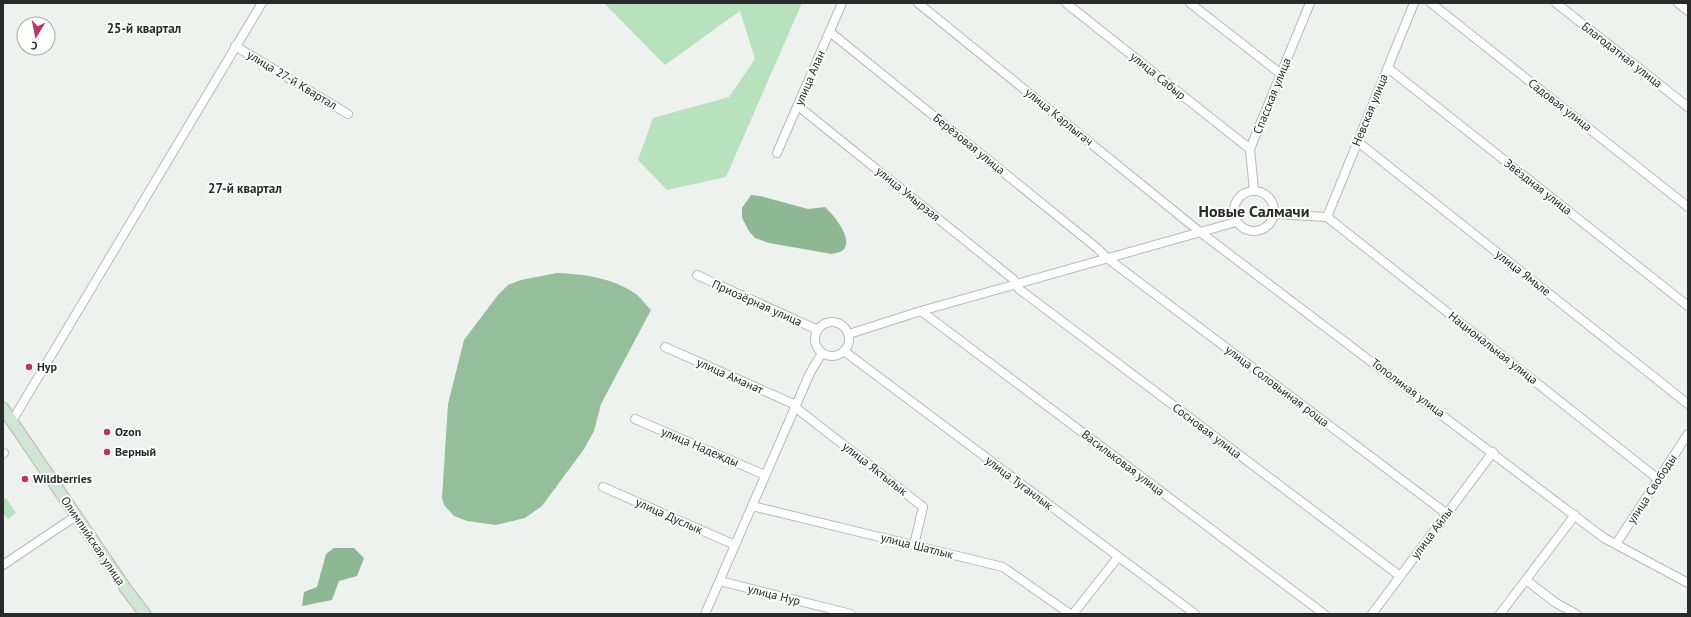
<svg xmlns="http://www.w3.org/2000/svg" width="1691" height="617" viewBox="0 0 1691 617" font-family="'PT Sans',sans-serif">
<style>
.green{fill:#b8e2be}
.forest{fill:#95be9b}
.water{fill:#8eb794}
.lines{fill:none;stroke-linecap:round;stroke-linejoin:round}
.street-casing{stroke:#b6bbb6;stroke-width:10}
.secondary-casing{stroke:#b6bbb6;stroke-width:13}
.street{stroke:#fff;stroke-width:8}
.secondary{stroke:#d1e5d5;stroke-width:11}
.poi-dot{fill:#bf3266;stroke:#fcfffc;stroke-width:1.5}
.labels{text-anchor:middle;stroke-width:4;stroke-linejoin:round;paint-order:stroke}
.street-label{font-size:12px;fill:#292b2a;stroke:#fcfffc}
.poi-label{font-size:12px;font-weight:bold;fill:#292b2a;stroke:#fcfffc;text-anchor:start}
.neighbourhood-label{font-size:13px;font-weight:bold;fill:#292b2a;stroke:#fcfffc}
.district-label{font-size:16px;font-weight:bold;fill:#292b2a;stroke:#fcfffc}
</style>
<rect width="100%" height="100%" fill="#edf2ee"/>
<g class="green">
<path d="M604,3H802L726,177L667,190L638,160L653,118L729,97L755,59L740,11L665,65Z"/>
<path d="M6,498L16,513L8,519L3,513V500Z"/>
</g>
<path class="forest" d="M557,273C584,274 613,278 636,294C641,298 646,305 651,310L601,404L594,431L584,449L542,506L525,518L496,525L467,521L454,516L444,505L442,498L448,404L464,340L498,295L508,285L521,280Z"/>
<g class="water">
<path d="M751,195L760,196L808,209L825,207C833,214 853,238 844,249C842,252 836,253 832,254L769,243L755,238L749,231L742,218V208Z"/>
<path d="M334,548H354L364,558L357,576L339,581L332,600L302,606L304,592L317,587L326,554Z"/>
</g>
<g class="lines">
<defs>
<g id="street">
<path d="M918,3L1200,232L1604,538L1688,583"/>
<path d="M1066,3L1250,149"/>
<path d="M1190,3L1281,74"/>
<path d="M1431,3L1688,207"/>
<path d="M1556,3L1688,107"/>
<path d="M1678,3L1688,11"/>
<path d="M830,32L1097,248L1107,258L1447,514"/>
<path d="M235,46L348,114"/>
<path d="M1388,68L1688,306"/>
<path d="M798,106L1013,279L1019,289L1400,576"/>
<path d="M1358,142L1688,404"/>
<path d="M777,153L842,3"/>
<path d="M1254,191L1250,149L1310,3"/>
<circle cx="1254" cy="211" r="20"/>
<path d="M1274,214L1327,217"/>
<path d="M1327,217L1658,479"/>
<path d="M1327,217L1414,3"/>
<path d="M697,275L818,330"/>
<path d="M921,311L1324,614"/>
<circle cx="832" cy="339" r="17"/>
<path d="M849,334L921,311L1236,222"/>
<path d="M665,347L796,405"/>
<path d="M844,351L1195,614"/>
<path d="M795,407L923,507L914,545"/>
<path d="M635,419L765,475"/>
<path d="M12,421L262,3"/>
<path d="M3,454L4,453"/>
<path d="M603,487L735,545"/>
<path d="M752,506L1003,567L1070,614"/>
<path d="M1616,544L1688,434"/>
<path d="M3,565L76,516"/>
<path d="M1526,580L1556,603L1576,614"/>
<path d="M720,581L851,614"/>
<path d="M705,614L810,373L822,353"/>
<path d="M1073,614L1118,557"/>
<path d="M1372,614L1493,452"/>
<path d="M1500,614L1575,515"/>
</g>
<path id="secondary" d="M3,408L126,589L145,614"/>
</defs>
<use href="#street" class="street-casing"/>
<use href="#secondary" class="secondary-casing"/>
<use href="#street" class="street"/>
<use href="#secondary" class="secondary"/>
</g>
<g class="poi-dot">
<circle cx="29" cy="367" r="4"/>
<circle cx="107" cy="432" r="4"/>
<circle cx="107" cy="452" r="4"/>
<circle cx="25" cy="479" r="4"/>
</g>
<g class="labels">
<g class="street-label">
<text transform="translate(1622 55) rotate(38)" y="4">Благодатная улица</text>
<text transform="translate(1158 76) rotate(39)" y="4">улица Сабыр</text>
<text transform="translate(810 78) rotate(-67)" y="4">улица Алан</text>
<text transform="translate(292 80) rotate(31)" y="4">улица 27-й Квартал</text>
<text transform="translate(1272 96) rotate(-68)" y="4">Спасская улица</text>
<text transform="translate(1560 105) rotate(38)" y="4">Садовая улица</text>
<text transform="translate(1370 110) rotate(-68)" y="4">Невская улица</text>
<text transform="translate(1059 117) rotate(39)" y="4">улица Карлыгач</text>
<text transform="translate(969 144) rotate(39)" y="4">Берёзовая улица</text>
<text transform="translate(1538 187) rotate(38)" y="4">Звёздная улица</text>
<text transform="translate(908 194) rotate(39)" y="4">улица Умырзая</text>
<text transform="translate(1523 273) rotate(38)" y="4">улица Ямьле</text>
<text transform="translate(757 303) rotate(24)" y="4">Приозёрная улица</text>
<text transform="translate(1493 348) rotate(38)" y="4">Национальная улица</text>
<text transform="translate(730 376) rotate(24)" y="4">улица Аманат</text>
<text transform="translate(1277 386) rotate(37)" y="4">улица Соловьиная роща</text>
<text transform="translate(1408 388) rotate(37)" y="4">Тополиная улица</text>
<text transform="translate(1207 431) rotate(37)" y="4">Сосновая улица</text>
<text transform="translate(700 447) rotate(23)" y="4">улица Надежды</text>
<text transform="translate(1123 463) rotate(37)" y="4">Васильковая улица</text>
<text transform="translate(875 469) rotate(38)" y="4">улица Яктылык</text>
<text transform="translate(1019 483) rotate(37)" y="4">улица Туганлык</text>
<text transform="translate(1652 489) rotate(-57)" y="4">улица Свободы</text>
<text transform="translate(669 516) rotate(24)" y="4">улица Дуслык</text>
<text transform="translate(1432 533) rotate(-53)" y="4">улица Айлы</text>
<text transform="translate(93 541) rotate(56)" y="4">Олимпийская улица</text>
<text transform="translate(917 546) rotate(14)" y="4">улица Шатлык</text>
<text transform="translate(774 595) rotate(14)" y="4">улица Нур</text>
</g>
<g class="poi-label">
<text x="37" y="371">Нур</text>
<text x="115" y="436">Ozon</text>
<text x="115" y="456">Верный</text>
<text x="33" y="483">Wildberries</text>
</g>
<g class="neighbourhood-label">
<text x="144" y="33">25-й квартал</text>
<text x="245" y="193">27-й квартал</text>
</g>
<g class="district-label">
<text x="1254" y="217">Новые Салмачи</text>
</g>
</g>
<rect width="1691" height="617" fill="none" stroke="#292b2a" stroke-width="8"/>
<g transform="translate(36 36) rotate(190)"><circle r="19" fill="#fcfffc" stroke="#a8aaa8"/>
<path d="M0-3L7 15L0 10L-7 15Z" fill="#bf3266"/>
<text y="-6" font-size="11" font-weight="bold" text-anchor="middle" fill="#292b2a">С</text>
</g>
</svg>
